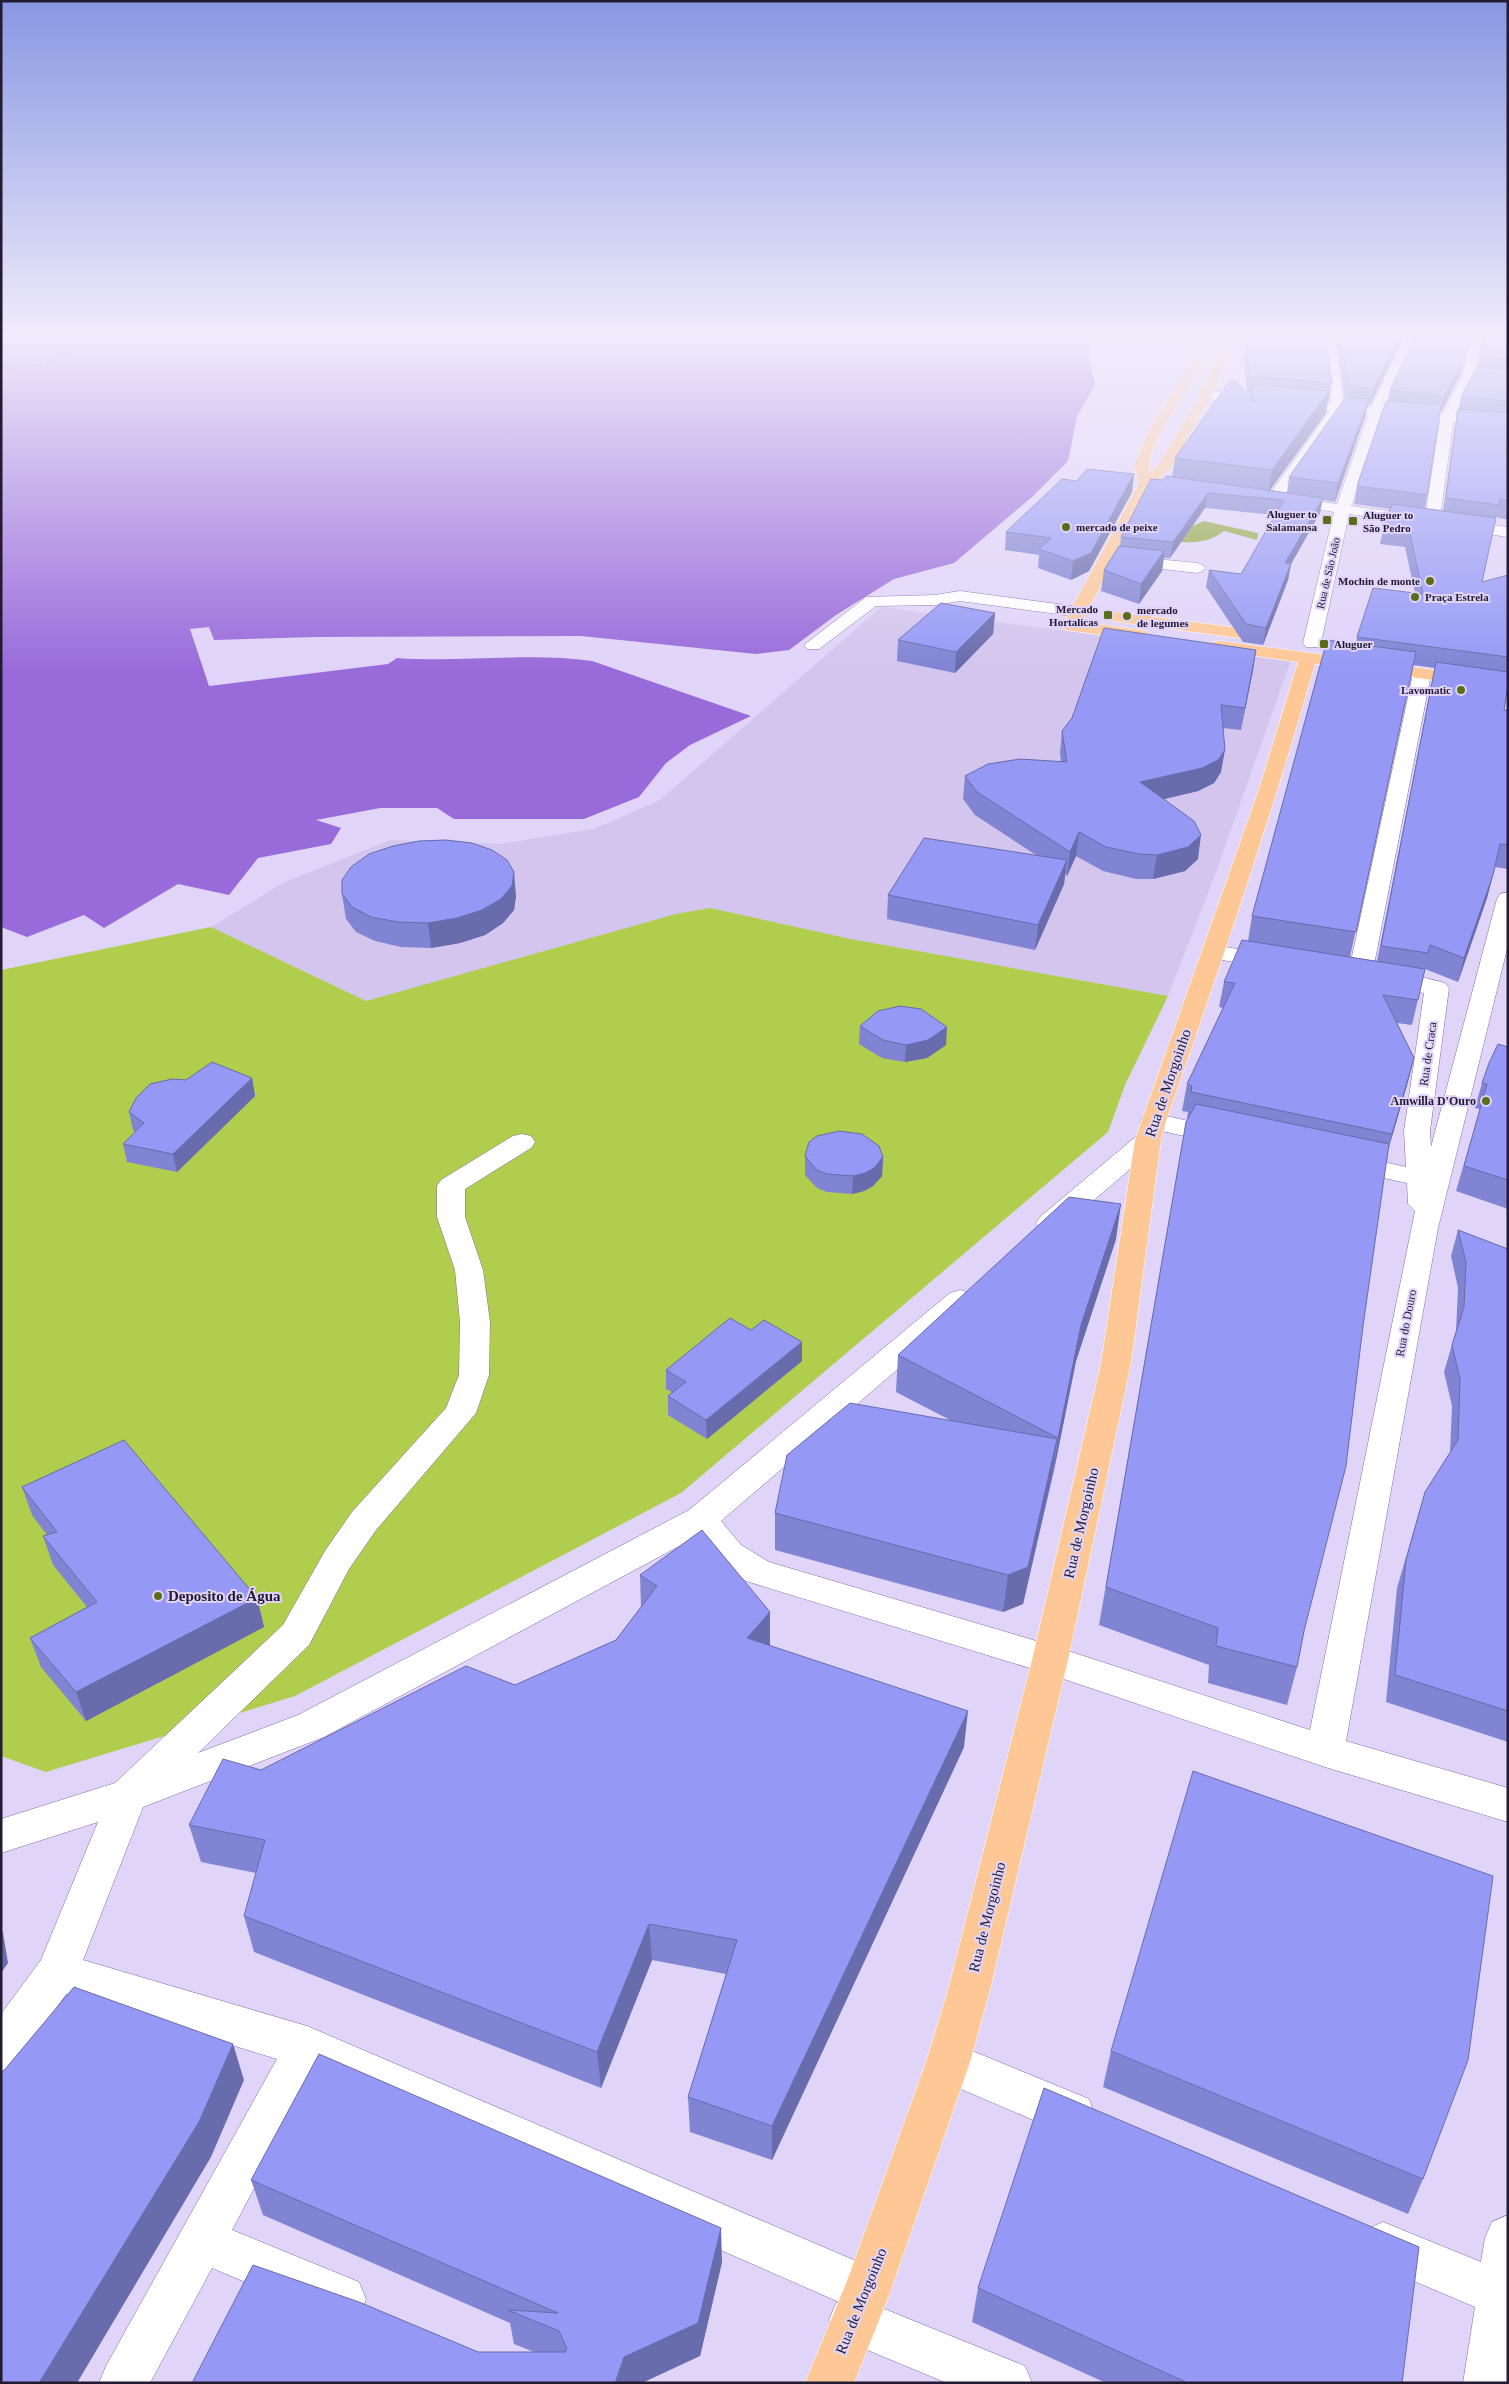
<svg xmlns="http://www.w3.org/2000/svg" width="1509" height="2384" viewBox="0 0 1509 2384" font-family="Georgia,serif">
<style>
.built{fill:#d3c5ed}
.green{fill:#b0cd4e}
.forest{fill:#8fa73e}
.water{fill:#996bda}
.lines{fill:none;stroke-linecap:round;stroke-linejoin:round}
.ferry{stroke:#420b73;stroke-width:1;stroke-dasharray:3 2.5;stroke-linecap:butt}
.minor-casing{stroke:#826ea5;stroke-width:1}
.major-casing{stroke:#fff;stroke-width:1}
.minor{fill:#fff;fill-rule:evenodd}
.major{fill:#fec896;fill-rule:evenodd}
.wall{fill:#8084d3;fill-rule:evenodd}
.shaded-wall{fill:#686bac}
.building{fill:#9599f5;stroke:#686bac}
.poi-dot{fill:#5c6d19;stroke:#e0d4f9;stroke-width:2}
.labels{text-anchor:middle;stroke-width:4;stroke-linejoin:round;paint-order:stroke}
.far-poi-label{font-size:11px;font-weight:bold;fill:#231b31;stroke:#e0d4f9;text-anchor:start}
.far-street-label{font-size:11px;fill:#231b31;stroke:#e0d4f9}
.street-label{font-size:12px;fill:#231b31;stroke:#e0d4f9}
.poi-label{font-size:12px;font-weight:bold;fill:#231b31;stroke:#e0d4f9;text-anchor:end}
.near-street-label{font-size:15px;fill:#231b31;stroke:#e0d4f9}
.near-poi-label{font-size:15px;font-weight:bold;fill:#231b31;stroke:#e0d4f9;text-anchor:start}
</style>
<rect width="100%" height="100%" fill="#e0d4f9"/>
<path class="built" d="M881,607L1291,660L1216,872L1168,996L851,939L710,908L676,915L366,1001L211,927L285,882L391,840L500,844L594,829L660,800Z"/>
<path class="green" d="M710,908L851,939L1168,996L1125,1085L1108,1132L681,1493L295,1696L46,1772L1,1756V970L211,927L366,1001L676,914Z"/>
<path class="forest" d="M1204,521L1258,533L1257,540L1224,531C1200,550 1170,540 1142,537L1188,528Z"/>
<path class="water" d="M1,336H1004L1083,340L1090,343L1088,356L1095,384L1077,417L1068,461L1032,497L954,563L894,579L836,615L789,650L756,654L581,636L317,637L214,640L209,627L190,629L209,686L388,664L397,658C462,663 528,652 592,661L751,716L690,745L666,763L639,797L584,819H454L437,808H380L316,820L341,828L331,844L258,858L229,895L178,884L104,928L84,915L27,937L1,927Z"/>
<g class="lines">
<g class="ferry">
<path d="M1,346L12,345L31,336"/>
<path d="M1,370L54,363L87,336"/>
</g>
<defs>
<g id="minor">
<path d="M1221,336L1287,337L1293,341L1287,345L1226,342L1222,341Z"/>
<path d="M1323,336H1335L1344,404L1371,407L1405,336H1417L1384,408L1442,414L1462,377L1472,338L1470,336H1483L1474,377L1455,415L1508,420V428L1453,423L1440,518L1508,527V537L1349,514L1321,643L1318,647H1306L1303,643L1334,512L1278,503L1273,504L1266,500L1329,411L1206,399L1200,395L1206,391L1331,403ZM1342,412L1368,415L1337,504L1283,497ZM1381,416L1440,421L1425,516L1351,506Z"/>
<path d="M1126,556L1197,563L1203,565L1205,568L1203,571L1197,573L1120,564L1118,561L1120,558Z"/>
<path d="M960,591L1080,607L1086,608L1088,612L1086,616L1080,617L960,601L935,605L876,606L819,649H807L804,645L866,597L935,595Z"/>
<path d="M1422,669L1428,670L1431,674L1372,975L1368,980L1360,982L1352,980L1348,975L1413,674L1416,670Z"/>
<path d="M1508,892V945L1438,1228L1346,1741L1508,1788V1822L1325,1767L1049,1674L746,1581L717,1563L696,1537L324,1737L143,1807L83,1960L307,2026L884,2273L891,2290L882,2308L1025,2366L1032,2383H947L836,2337L829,2320L836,2303L839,2302L316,2072L232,2230L359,2282L366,2299L359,2316L342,2323L212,2268L150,2383H99L106,2366L277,2059L66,1994L16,2065L1,2071V2014L41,1960L98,1822L1,1853V1819L115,1783L283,1625L325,1551L352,1512L446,1408L459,1375L460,1322L455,1270L437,1217V1186L441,1180L513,1136L522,1134L531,1136L535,1142L531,1148L465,1189V1217L483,1270L490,1322L489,1375L476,1413L376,1530L349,1569L309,1645L198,1753L298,1715L689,1510L950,1293L960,1290L970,1293L975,1300L970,1307L721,1521L741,1545L769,1562L1050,1645L1310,1730L1415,1211L1408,1204L1407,1183L1338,1168L1335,1162L1338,1156L1348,1154L1406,1167L1404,1131L1424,993L1378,985L1374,980L1378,975C1397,970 1426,978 1445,983L1449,988L1430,1131L1431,1147L1497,899L1500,894Z"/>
<path d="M1214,945L1272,955L1280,957L1284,962L1280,967L1272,969L1206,957L1202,952L1206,947Z"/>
<path d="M1153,1113L1229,1130L1233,1136L1229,1142L1220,1144L1144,1127L1140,1121L1144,1115Z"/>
<path d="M1148,1132L1157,1134L1161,1140L1157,1146L1060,1229L1050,1232L1040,1229L1036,1223L1040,1217L1139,1134Z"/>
<path d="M948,2041L1089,2099L1095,2115L1089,2131L1073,2137L933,2077L926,2062L933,2047Z"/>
<path d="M1508,2215V2383H1463L1475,2307L1367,2261L1360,2245L1367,2229L1383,2222L1481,2262L1485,2238L1492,2222Z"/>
</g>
<g id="major">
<path d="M1198,336H1210C1208,345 1207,354 1203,362C1192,387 1143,447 1150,472L1158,465C1182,424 1212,384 1220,336H1232L1228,361L1212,395L1171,468L1152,485L1082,622L1140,630L1146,631L1149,635L1146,639L1140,640L1065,630L1062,626L1139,483L1134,465L1151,425L1190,365L1195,354Z"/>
<path d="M1118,612L1246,629L1252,630L1255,634L1252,638L1246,639L1112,621L1109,617L1112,613Z"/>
<path d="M1220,641L1326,655L1332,656L1335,660L1332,664H1315C1271,818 1219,970 1166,1121L1161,1140L1131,1363L1068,1660L990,1990L970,2062L891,2290L854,2383H805L847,2281L926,2062L948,1990L1032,1660L1101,1363L1135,1140L1259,789L1298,662L1214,650L1211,646L1214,642Z"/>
<path d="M1376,662L1508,680V691L1370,671L1367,667L1370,663Z"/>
</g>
</defs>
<use href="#minor" class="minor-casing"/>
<use href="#major" class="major-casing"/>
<use href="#minor" class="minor"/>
<use href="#major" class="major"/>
</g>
<g class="wall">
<path d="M1336,336H1404L1370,405H1368L1365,417L1335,502L1322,500L1320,513L1291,564L1288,580L1263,645L1243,642L1206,587L1209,570L1241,574L1275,515L1205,508L1170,558H1164L1162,571L1139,604L1101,591L1104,570L1120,546L1121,537L1163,480L1172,477L1175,458L1250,397V393H1247L1244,362L1246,345L1332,383L1329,401H1328L1326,413L1270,490L1287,493L1289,477L1345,398Z"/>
<path d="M1470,336L1460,376L1440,412L1427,495L1425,509L1443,511L1455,425L1458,409H1459L1461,397L1478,367L1485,336H1508V520L1496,517L1482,582L1508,575V686L1504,710H1508V869L1495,867L1487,898L1458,982L1425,969L1412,1025L1397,1023L1414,1058L1407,1085L1388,1150L1304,1631L1297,1667L1287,1705L1208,1683L1209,1665L1099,1625L1186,1122L1188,1119L1187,1118L1188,1112L1182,1111L1187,1084L1223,1008L1219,1007L1224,982L1248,941L1252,916L1356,644L1357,637L1415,593L1405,547L1380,544L1384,526L1390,509L1354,504L1357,486L1388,401L1390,390ZM1413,665L1435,668L1377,961L1350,957Z"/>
<path d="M1132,492L1089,571L1071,580L1038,568L1039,555L1005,550L1006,532Z"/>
<path d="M995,613L993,634L955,673L897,661L898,640Z"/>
<path d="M1256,650L1241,730L1223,728L1221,772L1214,783L1198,791L1163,799L1198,859L1185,871L1153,879H1136L1103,871L1076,856L1067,876L1065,874L1064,884L1035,950L887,919L888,895L1036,855L975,815L963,799L965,776L1061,762L1060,753L1062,731Z"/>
<path d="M342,894L516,896L514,910L503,923L485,935L460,943L431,948L401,947L375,941L356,932L346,919Z"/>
<path d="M860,1026L946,1045L927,1058L905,1062L882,1058L859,1044Z"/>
<path d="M1508,1047V1209L1456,1191L1480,1109L1475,1108L1482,1083Z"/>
<path d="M252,1078L255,1096L177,1172L127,1162L123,1144L135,1132L133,1130L129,1112L186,1080Z"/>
<path d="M805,1156L883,1157L882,1176L873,1186L864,1191L852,1194L827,1192L817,1188L805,1175Z"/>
<path d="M1458,1230L1508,1249V1742L1386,1702L1397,1588L1425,1492L1450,1453L1452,1406L1444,1372L1456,1331L1458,1288L1451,1256Z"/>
<path d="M1116,1239L1076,1361L1053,1475L1023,1604L1003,1612L775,1550V1513L950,1420L896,1392L898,1355Z"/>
<path d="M751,1330L802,1342V1361L707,1439L668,1415V1396L672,1392L666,1389V1370Z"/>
<path d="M22,1487L257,1598L264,1627L86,1721L41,1667L30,1638L87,1607L53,1565L43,1536L47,1535L32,1515Z"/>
<path d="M640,1575L770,1612V1646L964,1747L772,2160L690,2132L688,2097L726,1974L652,1960L601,2088L254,1952L244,1916L256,1873L201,1862L189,1825L261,1770L515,1685L616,1640L641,1607Z"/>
<path d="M1111,2051L1423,2179L1408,2214L1103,2087Z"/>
<path d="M251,2180L722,2262L700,2356L192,2383L478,2352H534L514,2344L510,2323L263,2215Z"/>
<path d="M978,2288L1402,2383H1106L972,2322Z"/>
</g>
<g class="shaded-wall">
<path d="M1399,336H1404L1370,405L1373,389Z"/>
<path d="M1470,336L1460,376L1441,412L1444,396Z"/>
<path d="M1329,391L1326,413L1268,493L1272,470Z"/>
<path d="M1369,399L1365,417L1335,502L1338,483Z"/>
<path d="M1134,474L1132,492L1089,571L1071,580L1073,561Z"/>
<path d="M1208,493L1205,508L1170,558L1173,542Z"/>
<path d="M1323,498L1320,513L1291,564L1288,580L1263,645L1266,628L1285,563Z"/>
<path d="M1164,551L1162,571L1139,604L1141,584Z"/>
<path d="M995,613L993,634L955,673L956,652Z"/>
<path d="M1256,650L1253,671L1241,730L1245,708Z"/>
<path d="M1225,750L1221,772L1214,783L1198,791L1136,806L1140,782Z"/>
<path d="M1079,832L1076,856L1067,876L1070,852Z"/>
<path d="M1201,835L1198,859L1185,871L1153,879L1157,855Z"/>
<path d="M1067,860L1064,884L1035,950L1038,925Z"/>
<path d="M514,872L516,896L514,910L503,923L485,935L460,943L431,948L428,923Z"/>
<path d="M1493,875L1487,898L1458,982L1464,958Z"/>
<path d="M947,1027L946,1045L927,1058L905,1062L906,1045Z"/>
<path d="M1414,1058L1407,1085L1385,1161L1392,1134Z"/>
<path d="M252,1078L255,1096L177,1172L173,1154Z"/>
<path d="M883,1157L882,1176L873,1186L864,1191L852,1194L853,1176Z"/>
<path d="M1121,1204L1116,1239L1076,1361L1053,1475L1058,1438L1081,1325Z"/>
<path d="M802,1342V1361L707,1439L706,1420Z"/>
<path d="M1057,1439L1052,1476L1023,1604L1003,1612L1008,1575Z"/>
<path d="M257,1598L264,1627L86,1721L76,1692Z"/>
<path d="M770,1612V1649L747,1638Z"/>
<path d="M968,1711L964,1747L772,2160V2126Z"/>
<path d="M649,1924L652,1960L601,2088L597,2052Z"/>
<path d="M1,1928L3,1933L8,1963L1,1973Z"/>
<path d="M233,2044L244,2080L211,2157L77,2383H39Z"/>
<path d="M721,2228L722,2262L700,2356L642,2383H615L624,2357Z"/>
</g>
<g class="building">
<path d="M1252,336H1326L1332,383L1250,376L1246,345Z"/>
<path d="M1341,336H1399L1373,389L1349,386Z"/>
<path d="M1415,336H1469L1464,361L1444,396L1390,390Z"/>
<path d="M1485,336H1508V359L1481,357Z"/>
<path d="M1477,367L1508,370V401L1461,397Z"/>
<path d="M1230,381L1237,382L1254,402L1252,384L1329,391L1272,470L1175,458Z"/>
<path d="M1346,397L1369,399L1338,483L1289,477Z"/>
<path d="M1386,401L1441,405L1427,495L1357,486Z"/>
<path d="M1458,409L1508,413V501L1500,499L1499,505L1446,498Z"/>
<path d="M1087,469L1134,474L1091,553L1073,561L1039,549L1051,538L1006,532L1062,479L1077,481Z"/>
<path d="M1166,476L1323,498L1285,563H1291L1266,628L1246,624L1209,570L1241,574L1284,500L1208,493L1173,542L1121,537L1151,479L1163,480Z"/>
<path d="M1392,504L1496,518L1482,582L1508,575V657L1357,637L1373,588L1423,594L1409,529L1384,526Z"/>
<path d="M1119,546L1164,551L1141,584L1104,570Z"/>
<path d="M941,603L995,613L956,652L898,640Z"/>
<path d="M1104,628L1256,650L1245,708L1221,705L1225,750L1218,760L1202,768L1140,782L1194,821L1201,835L1188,847L1157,855L1139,854L1106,847L1079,832L1070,852L977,792L965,776L988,764L1020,759L1067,762L1062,731L1072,718Z"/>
<path d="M1327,640L1416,652L1356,932L1252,916Z"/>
<path d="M1436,662L1508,672V686L1504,710H1508V845L1500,844L1493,875L1464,958L1430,945L1428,953L1381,946Z"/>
<path d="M924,838L1067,860L1038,925L888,895Z"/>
<path d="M446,840L472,843L492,850L507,860L514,872L512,886L501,899L482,910L457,918L428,923L398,922L371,917L352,907L342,894V880L351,867L369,854L393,846L419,841Z"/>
<path d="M1242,940L1425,969L1418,1000L1383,995L1414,1058L1392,1134L1191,1092L1192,1086L1187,1084L1235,983L1224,982Z"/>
<path d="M900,1006L921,1009L947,1027L928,1040L906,1045L883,1040L860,1026L878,1011Z"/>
<path d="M1498,1044L1508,1047V1180L1464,1166L1487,1084L1482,1083L1489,1063Z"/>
<path d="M212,1062L252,1078L173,1154L123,1144L144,1123L129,1112L136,1098L150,1084L172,1079L186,1080Z"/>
<path d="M1196,1104L1389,1144L1363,1326L1346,1466L1304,1631L1297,1667L1216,1646L1218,1628L1106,1587L1186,1122Z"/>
<path d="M839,1131L862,1134L879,1146L883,1157L874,1168L865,1173L853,1176L827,1174L817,1170L805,1156L809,1142L817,1136Z"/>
<path d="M1069,1197L1121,1204L1081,1325L1058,1438L898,1355Z"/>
<path d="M1458,1230L1508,1249V1711L1395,1675L1406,1560L1425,1492L1458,1440L1460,1379L1452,1345L1464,1307L1466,1262Z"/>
<path d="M730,1318L751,1330L764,1320L802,1342L706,1420L668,1396L686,1382L666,1370Z"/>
<path d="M850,1403L1057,1439L1028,1567L1008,1575L775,1513L787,1455Z"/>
<path d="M124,1440L257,1598L76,1692L30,1638L97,1602L43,1536L57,1532L22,1487Z"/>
<path d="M702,1530L770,1612L747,1638L968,1711L772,2126L688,2097L737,1940L649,1924L597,2052L244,1916L265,1840L189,1825L223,1759L261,1770L466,1666L515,1685L616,1640L657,1586L640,1575Z"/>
<path d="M1193,1771L1493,1876L1468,2060L1423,2179L1111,2051Z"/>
<path d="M74,1987L233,2044L199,2122L39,2383H1V2074Z"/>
<path d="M319,2054L721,2228L698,2323L624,2357L615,2383H192L253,2265L359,2302L478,2352H565L567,2349L559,2331L508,2310L558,2313L251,2180Z"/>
<path d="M1044,2088L1419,2247L1402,2383H1188L978,2288Z"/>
</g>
<linearGradient id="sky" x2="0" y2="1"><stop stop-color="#8897e2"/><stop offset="0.5" stop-color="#f1ecfc"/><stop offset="1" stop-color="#f1ecfc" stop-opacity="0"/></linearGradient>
<rect width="1509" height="670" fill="url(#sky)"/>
<g class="poi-dot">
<rect x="1322" y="515" width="10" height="10" rx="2.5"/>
<rect x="1348" y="516" width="10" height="10" rx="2.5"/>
<circle cx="1066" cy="527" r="5"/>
<circle cx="1430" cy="581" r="5"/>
<circle cx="1415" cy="597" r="5"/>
<rect x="1103" y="610" width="10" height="10" rx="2.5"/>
<circle cx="1127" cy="616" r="5"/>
<rect x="1319" y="639" width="10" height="10" rx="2.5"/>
<circle cx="1461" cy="690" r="5"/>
<circle cx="1486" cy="1101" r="5"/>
<circle cx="158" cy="1596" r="5"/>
</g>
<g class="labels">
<g class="far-poi-label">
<text x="1317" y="518" text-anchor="end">Aluguer to<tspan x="1317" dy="13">Salamansa</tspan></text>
<text x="1363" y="519">Aluguer to<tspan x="1363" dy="13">São Pedro</tspan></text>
<text x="1076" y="531">mercado de peixe</text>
<text x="1420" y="585" text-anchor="end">Mochin de monte</text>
<text x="1425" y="601">Praça Estrela</text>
<text x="1098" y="613" text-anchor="end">Mercado<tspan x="1098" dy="13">Hortalicas</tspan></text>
<text x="1137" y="614">mercado<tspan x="1137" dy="13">de legumes</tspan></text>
<text x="1334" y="648">Aluguer</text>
<text x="1451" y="694" text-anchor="end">Lavomatic</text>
</g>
<g class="far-street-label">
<text transform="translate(1328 573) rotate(-77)" y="4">Rua de São João</text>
</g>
<g class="street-label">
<text transform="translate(1428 1054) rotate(-82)" y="4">Rua de Craca</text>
<text transform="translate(1406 1323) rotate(-79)" y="4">Rua do Douro</text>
</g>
<g class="poi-label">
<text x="1476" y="1105">Amwilla D'Ouro</text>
</g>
<g class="near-street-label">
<text transform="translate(1168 1083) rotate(-71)" y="5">Rua de Morgoinho</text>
<text transform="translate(1081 1523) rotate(-77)" y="5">Rua de Morgoinho</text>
<text transform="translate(987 1917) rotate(-76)" y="5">Rua de Morgoinho</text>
<text transform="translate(861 2301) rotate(-68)" y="5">Rua de Morgoinho</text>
</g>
<g class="near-poi-label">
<text x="168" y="1601">Deposito de Água</text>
</g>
</g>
<rect width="1509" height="2384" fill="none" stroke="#231b31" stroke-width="5"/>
</svg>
